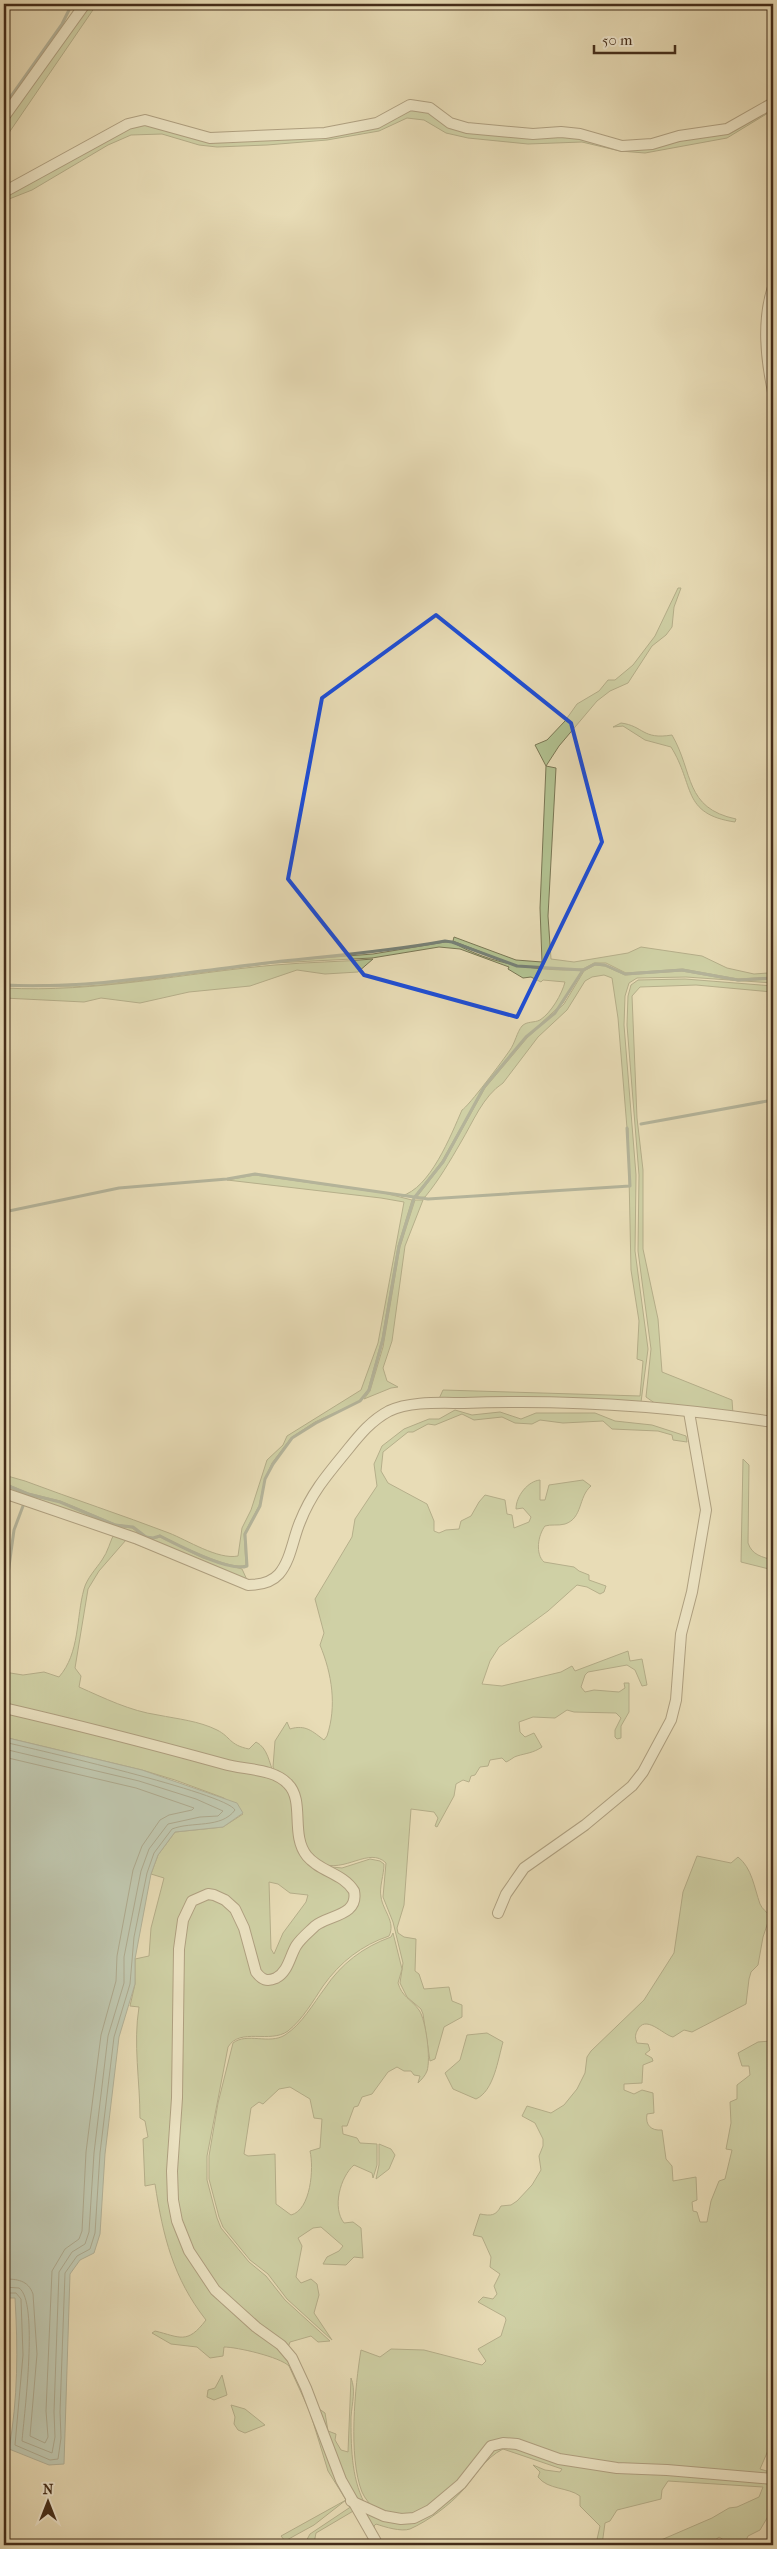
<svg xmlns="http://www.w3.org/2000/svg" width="777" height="2549" viewBox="0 0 777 2549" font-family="'IM FELL French Canon',serif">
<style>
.green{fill:#b2c291;stroke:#7a7755;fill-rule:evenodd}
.water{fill:#99bab5;stroke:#778177}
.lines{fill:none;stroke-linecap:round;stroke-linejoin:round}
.shore{stroke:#6e7367;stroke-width:1}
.stream{stroke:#778177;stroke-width:3}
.minor-casing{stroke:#6c5840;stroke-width:12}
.minor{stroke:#f0e8d0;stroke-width:10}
.marked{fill:none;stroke:#1d4ed8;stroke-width:4;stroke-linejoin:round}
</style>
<rect width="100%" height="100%" fill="#e8dcb6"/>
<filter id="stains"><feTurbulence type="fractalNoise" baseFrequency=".004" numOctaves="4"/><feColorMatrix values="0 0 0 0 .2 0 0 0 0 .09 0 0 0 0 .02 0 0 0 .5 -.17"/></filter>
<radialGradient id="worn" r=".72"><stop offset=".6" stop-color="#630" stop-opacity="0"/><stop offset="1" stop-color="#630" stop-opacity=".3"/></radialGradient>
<g class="green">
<path d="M88,4H97L4,140V121Z"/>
<path d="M773,106V110L727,138L645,153L620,151L582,142L528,144L468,138L446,133L424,120L407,118L379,131L327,140L267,145L217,147L199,145L162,134L131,135L108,145L32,190L4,201V194L129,127L145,123L183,134L325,136L411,107L429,110L449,125L561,135L622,148L727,131Z"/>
<path d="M678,588H681L674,607L672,627L666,635L652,646L628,683L610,691L597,701L559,746L546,766L556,768L548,916L551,959L574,962L628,953L641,947L702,956L727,968L754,974L768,973L773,967V977L738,979L683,969L626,973L606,963H594L583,969L557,970L517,966L453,941L454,937L516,960L542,962L540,908L546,766L535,745L547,740L565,721L577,704L599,691L608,680H615L633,665L655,636Z"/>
<path d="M621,723C644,726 642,740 672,735C694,773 684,808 736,819L735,822C681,814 695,785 671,747L645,740L623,726L613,727Z"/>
<path d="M445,942H452C492,965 537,971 582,970L563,1003L526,1037L484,1087L442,1161L414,1197L401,1196C430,1189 451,1135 462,1110C468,1107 504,1059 510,1050C515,1043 517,1032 522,1026C527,1021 534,1023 540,1020C551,1013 562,994 565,982L543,980L541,982L531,977L523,978L508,969L509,967L460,949L439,947L372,958L274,963L115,984L73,987L4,986L115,983L283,961L373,954Z"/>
<path d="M373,959L358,972L325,974L297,970L250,986L189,992L140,1003L101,998L84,1002L4,998V988C96,993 184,973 275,965C308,962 341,962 373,959Z"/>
<path d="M595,965L605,966L625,975L682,971L738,981L773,979V983L686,977L637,978L629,983L625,996L624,1025L636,1175L635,1251L648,1349L641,1402L437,1403L443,1390L640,1396L643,1361L637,1359L639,1321L631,1270L628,1128H627L618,1018L612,978L604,975L592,977L585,981L567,1010L538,1037L503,1083C483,1096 473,1122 461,1142C450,1161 439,1180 425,1197L416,1198L444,1162L485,1088L527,1038L564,1004L584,971Z"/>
<path d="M685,979L773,986L772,992L696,985L640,987L632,996L637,1118L643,1170V1249L658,1319L662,1372L732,1400L733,1414L656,1404L646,1397L651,1349L638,1251L639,1175L627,1025L628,996L631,985L638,980Z"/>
<path d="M255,1175L384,1193L412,1200L398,1246L382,1339L368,1390L360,1401L315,1422L292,1437L272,1463L265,1479L259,1506L244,1534L246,1565C232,1572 174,1543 160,1535L153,1538L146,1536L133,1527L115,1524L60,1501L28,1493L4,1483V1475L25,1481C73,1499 122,1515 169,1533C187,1540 218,1560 238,1556L242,1528L251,1510L267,1460L283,1445L287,1436L361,1390L378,1343L404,1202L381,1198L227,1180Z"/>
<path d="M415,1200H423L405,1246L392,1341L383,1368L387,1381L398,1387L391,1388L364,1399L370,1391L383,1347L400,1247Z"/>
<path d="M455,1410L472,1415L500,1412L521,1419L536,1413H595L615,1421L652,1425L686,1436L687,1442L673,1440L672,1435L658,1431L612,1429L603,1421L563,1423L540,1420L532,1424L515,1423L502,1417L474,1420L462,1414L435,1425L428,1424L413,1432H408L383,1452L381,1471L388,1483L427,1504L434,1521V1531L439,1533L446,1530L459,1529L461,1521L471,1516L479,1502L485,1495L505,1500L507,1514L512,1515L514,1528L529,1522L531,1517L523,1508L516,1509C516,1496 528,1481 540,1480V1500H545L549,1485L583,1480L591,1486C578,1497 583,1518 565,1524C558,1526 551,1524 545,1526C538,1535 535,1554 544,1562L574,1567L579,1571L589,1575V1580L606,1586L604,1592L600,1594L587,1587L577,1585L548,1611L499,1647L490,1661L482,1684L502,1686L561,1672L572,1666L575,1671L628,1651L630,1661L642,1659L647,1685L642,1686L635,1670L627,1665L588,1672L585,1675L581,1687L585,1692L594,1690L619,1692L625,1688L624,1683H629V1712L621,1726V1738L617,1739L615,1737V1730L621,1718L616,1713L574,1712L567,1710L555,1718L533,1717L519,1722L520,1732L525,1737L534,1733L542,1747C533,1753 527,1753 517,1756C513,1757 511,1760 506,1762L502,1758L490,1760L488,1766L480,1767L475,1775L471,1776L469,1782L463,1780L456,1784L454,1796L437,1827L435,1826L438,1818L434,1812L411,1809L404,1905L397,1928L398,1933L404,1937L416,1939L415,1971L419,1974L424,1989L449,1987L452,2001L462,2005V2017L444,2027L435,2059L430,2061L423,2014L421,2009L407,1997L400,1983L403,1963L393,1922L383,1897L386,1863C369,1846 345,1874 320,1863C315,1862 311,1857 307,1854L298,1802L277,1775L273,1767L275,1741L287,1722L290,1729C306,1724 313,1732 324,1740L327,1736C337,1706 332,1674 320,1645L324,1633L315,1599L352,1537L355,1519L377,1486L374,1464L382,1446L404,1429L429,1419H439Z"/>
<path d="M743,1459L749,1465L748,1543C752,1555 762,1557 773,1560V1570L741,1562Z"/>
<path d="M4,1485L27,1495L59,1502L114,1526L132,1528L145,1538L153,1539L160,1537L203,1558L242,1569L248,1582L4,1492Z"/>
<path d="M115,1532L247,1586L266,1584L279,1576L280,1578L270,1586L248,1589L126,1540L99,1571L88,1589L75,1668L81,1676L79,1687C104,1698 130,1711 158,1715C178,1719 199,1721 217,1730C231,1737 229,1745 249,1749L256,1742C268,1748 269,1763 274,1774L4,1706V1672L23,1675L44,1672L59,1677C80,1653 76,1618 84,1589C87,1578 96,1569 102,1560C108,1552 110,1541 115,1532Z"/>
<path d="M4,1710L266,1775L290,1788L301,1849L346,1882L352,1901L318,1922L284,1969L264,1979L231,1903L197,1896L181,1920L171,2190L194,2262L290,2359L349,2501L346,2500L314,2525L285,2541L281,2536L346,2500L328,2471L310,2412L289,2366C280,2357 237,2347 224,2347L223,2356L210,2358L197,2347L171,2344L152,2333L155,2331C180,2337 187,2345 206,2320C173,2278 163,2236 155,2184L145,2186L143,2139L148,2137L145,2121L140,2118C140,2081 133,2044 139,2007L130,2006L135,1984V1959L149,1956L151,1928L164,1878L151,1874L158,1855L175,1832L223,1827L243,1814L224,1798L175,1780L142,1770L4,1737ZM269,1882L278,1884L290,1893L308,1895L306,1902L283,1933L274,1954L271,1949Z"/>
<path d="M697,1856L731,1863L738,1857C752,1868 754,1887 760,1904C762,1909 767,1912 770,1916L763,1937L758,1965L751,1972L749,1979L746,2004L692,2032L684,2030L673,2037C663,2035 645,2013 637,2031C635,2035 635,2038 637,2043L648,2044L650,2050L645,2054L652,2058L653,2061L643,2065L642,2083L624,2084V2090L634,2094L642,2090L653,2093L654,2113L647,2114C645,2125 651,2131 662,2130L666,2159L672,2166L673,2181L696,2177L697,2200L692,2202L693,2211L697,2212L700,2222H707L711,2201L719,2181L725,2179L732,2150L726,2149L731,2123L730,2102L737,2099V2085L750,2075L749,2066H742L738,2053L758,2042L771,2041L773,2047V2439L760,2469L773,2473V2477L632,2467L560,2457L502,2440L445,2495L414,2516L375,2510C370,2504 365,2499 362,2492C348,2457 355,2386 361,2350L380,2357L391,2349L424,2350L482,2365L486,2361L478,2349L501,2336L506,2320L505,2317L478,2302L483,2297L493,2299L497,2294L494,2286L500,2274L490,2267L491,2257L482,2237L473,2235L480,2214C491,2216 496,2216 501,2206L511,2205L517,2201L532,2185L541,2170L539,2156L543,2146V2139L535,2123L522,2116L527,2106L551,2113L564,2105L577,2089L585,2073L587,2057L591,2051L644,2000L674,1953L683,1892Z"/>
<path d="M370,1859L380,1861L384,1864C384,1875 379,1887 381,1897C383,1911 396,1922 389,1936C362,1945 340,1962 323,1986C313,2001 303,2019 288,2031C270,2044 240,2027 228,2047L207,2156V2180L217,2218L221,2228L249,2262L266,2276L285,2300L330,2341L318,2342L311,2336L290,2342L287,2350L233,2305L196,2261L174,2199L183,1929L198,1899L208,1896L234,1910L255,1973L275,1981L298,1946L357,1896L322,1866L342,1868Z"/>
<path d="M393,1933L402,1969L398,1983C402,1997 411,1999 419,2010C426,2020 431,2059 427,2071C425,2076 422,2079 418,2083L420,2076L414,2075L411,2071H404L397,2067L388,2072L372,2094L362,2097L358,2106L354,2107L347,2126H342L343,2134L357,2138L360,2143L377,2144V2165L373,2178L372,2173L354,2165C340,2177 332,2208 344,2223L353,2222L361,2228L363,2258L354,2257L346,2265L323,2264L327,2257L339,2251L343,2246L321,2227L313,2228L298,2238L302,2246L296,2277L301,2283L311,2279L317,2284L319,2295L314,2313L332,2340L287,2299L268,2274L250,2260L223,2227L219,2217L209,2179V2156L218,2103L233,2043C247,2032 269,2045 285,2035C302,2024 313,2004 325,1988C341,1964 363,1947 391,1937ZM290,2087L310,2099L314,2118L322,2119L320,2148L310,2151C314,2168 311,2210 291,2215L276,2204L275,2154L248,2156L244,2154L251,2108L259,2102L263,2104L279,2089Z"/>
<path d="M487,2033L503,2042C498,2059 494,2091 476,2099L453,2089L445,2073L460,2060L467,2035Z"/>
<path d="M379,2144L391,2149L395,2155L389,2169L376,2179L379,2165Z"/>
<path d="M222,2375L227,2395L214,2400L207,2397L208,2390L215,2388Z"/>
<path d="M351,2378C356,2390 352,2403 351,2417C351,2444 351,2477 364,2502L352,2500L315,2406L325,2413L328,2431L336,2434L335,2440L341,2450L348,2452Z"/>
<path d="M231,2405L245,2409L265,2425L245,2433L238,2430L234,2424L235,2417Z"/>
<path d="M503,2444L546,2458L773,2481V2508L760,2530L748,2536L744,2545L730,2544L719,2537L709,2545H656L661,2540L712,2518L729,2508L737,2507L759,2497L763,2487L668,2481L662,2490L661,2499L617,2510L610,2521L605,2523L602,2545L596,2544L600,2526L580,2506V2496C568,2487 548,2490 538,2477L540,2472L533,2465L545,2470L560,2472L562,2469L503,2449C485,2458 476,2475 463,2490C450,2505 428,2521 410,2529C401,2532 385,2527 376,2524L374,2526L377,2537L359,2507L373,2514L422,2517L488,2452Z"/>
<path d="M352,2506L355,2510L316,2533L314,2543L304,2545L310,2534Z"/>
</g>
<path class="water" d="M4,1737L142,1770L237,1803L243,1813L223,1827L175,1832L158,1855L151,1874L135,1959V1984L119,2037L105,2154L100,2234L94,2253L80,2260L70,2274L64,2464L49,2465L9,2449C18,2398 18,2349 15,2298H4Z"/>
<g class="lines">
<g class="shore">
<path d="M4,1742C34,1749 226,1793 235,1810C221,1829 192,1821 172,1829L154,1853L147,1873L134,1937L130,1984L114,2037L100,2153L95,2233L90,2249L77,2256L65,2273L60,2412L61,2438L58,2459L50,2460L15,2445L23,2355L21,2299L16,2293H4"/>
<path d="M4,1749L139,1781L196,1799L223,1811L218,1816L200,1817L168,1824L149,1849L141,1871L124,1957V1983L108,2036L94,2153L89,2232L85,2244L72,2252L59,2272L54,2412L55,2437L52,2453L22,2441C24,2416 39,2301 19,2288L4,2287"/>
<path d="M4,1757L136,1788L194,1808L192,1810L169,1815L160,1820L142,1846L133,1870L117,1956L116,1981L101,2035L86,2152L82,2231L79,2239L65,2249L52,2271L46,2411L48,2437L45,2443L30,2436L37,2354L33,2294C28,2280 17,2279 4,2279"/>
</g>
<g class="stream">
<path d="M4,106L62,24L72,4"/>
<path d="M4,985C86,989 167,975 249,965C314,957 380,953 445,941L452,942L517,966L583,970"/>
<path d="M641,1124L773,1100"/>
<path d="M4,1212L119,1188L227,1179L255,1174L428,1199L630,1186L627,1128"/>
<path d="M4,1484L28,1494L60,1502L115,1525L133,1527L146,1537L153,1538L160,1536C176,1544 230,1573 247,1566L245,1534L260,1506L265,1479L273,1464L292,1438L316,1423L360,1401L369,1390L383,1339L399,1246L414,1198L443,1162L484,1087L526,1037L555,1013L583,970L595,964L605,965L625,974L682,970L738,980L773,978"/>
<path d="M4,1603L14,1530L23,1506"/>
</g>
<defs>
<g id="minor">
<path d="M4,117L85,4"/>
<path d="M4,192L128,124L145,120L210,138L325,133L377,123L410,105L430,108L450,123L467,128L533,134L561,132L580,134L622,146L652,144L679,136L727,129L773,103"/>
<path d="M773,287C762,321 766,358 773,392"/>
<path d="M4,1493L135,1538L248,1585C259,1585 271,1583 279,1574C291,1560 293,1538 300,1522C311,1494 326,1476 345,1453C358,1437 370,1421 389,1411C410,1401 440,1403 464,1403C568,1399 670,1406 773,1422"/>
<path d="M4,1708C78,1725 151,1744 224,1764C244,1770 273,1768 288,1784C305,1801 290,1835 307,1856C320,1872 343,1873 354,1891C359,1916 328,1915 315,1926C309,1932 301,1938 296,1946C290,1956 288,1972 276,1978C267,1982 262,1980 256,1972L244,1928L235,1909L225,1900L214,1895L208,1894L192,1901L183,1920L179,1949L177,2098L172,2171L173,2200L177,2221L189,2251L215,2290L256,2327L281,2345L292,2358L306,2388L341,2480L378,2545"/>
<path d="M498,1913L506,1894L524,1868L585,1825L632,1786L643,1772L671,1720L676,1700L681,1634L692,1592L706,1510L689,1412"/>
<path d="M351,2501L384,2516L401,2519L414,2518L430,2510L461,2484L491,2446L503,2443L517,2444L559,2459L617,2468L667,2470L773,2479"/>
</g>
</defs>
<use href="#minor" class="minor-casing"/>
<use href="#minor" class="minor"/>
</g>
<path d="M0 0H777V2549H0ZM436,615L571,723L602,842L517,1017L364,975L288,879L322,698Z" fill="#e8dcb6" fill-opacity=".55" fill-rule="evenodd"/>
<path class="marked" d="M436,615L571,723L602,842L517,1017L364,975L288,879L322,698Z"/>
<rect width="777" height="2549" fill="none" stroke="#e8dcb6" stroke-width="20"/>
<rect x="5" y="5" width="767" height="2539" fill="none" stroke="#432c19" stroke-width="2.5"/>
<rect x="10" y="10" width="757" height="2529" fill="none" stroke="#432c19"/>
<g transform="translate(48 2502)" stroke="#f0e8d0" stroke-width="4" paint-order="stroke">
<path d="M0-4L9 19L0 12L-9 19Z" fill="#432c19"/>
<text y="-8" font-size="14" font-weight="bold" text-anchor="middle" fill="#432c19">N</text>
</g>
<path d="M594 45v8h81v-8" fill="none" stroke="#432c19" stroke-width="2.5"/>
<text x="602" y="45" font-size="15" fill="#432c19" stroke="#f0e8d0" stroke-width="4" paint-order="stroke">50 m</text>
<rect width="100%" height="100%" filter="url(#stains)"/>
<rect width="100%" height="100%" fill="url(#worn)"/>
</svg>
